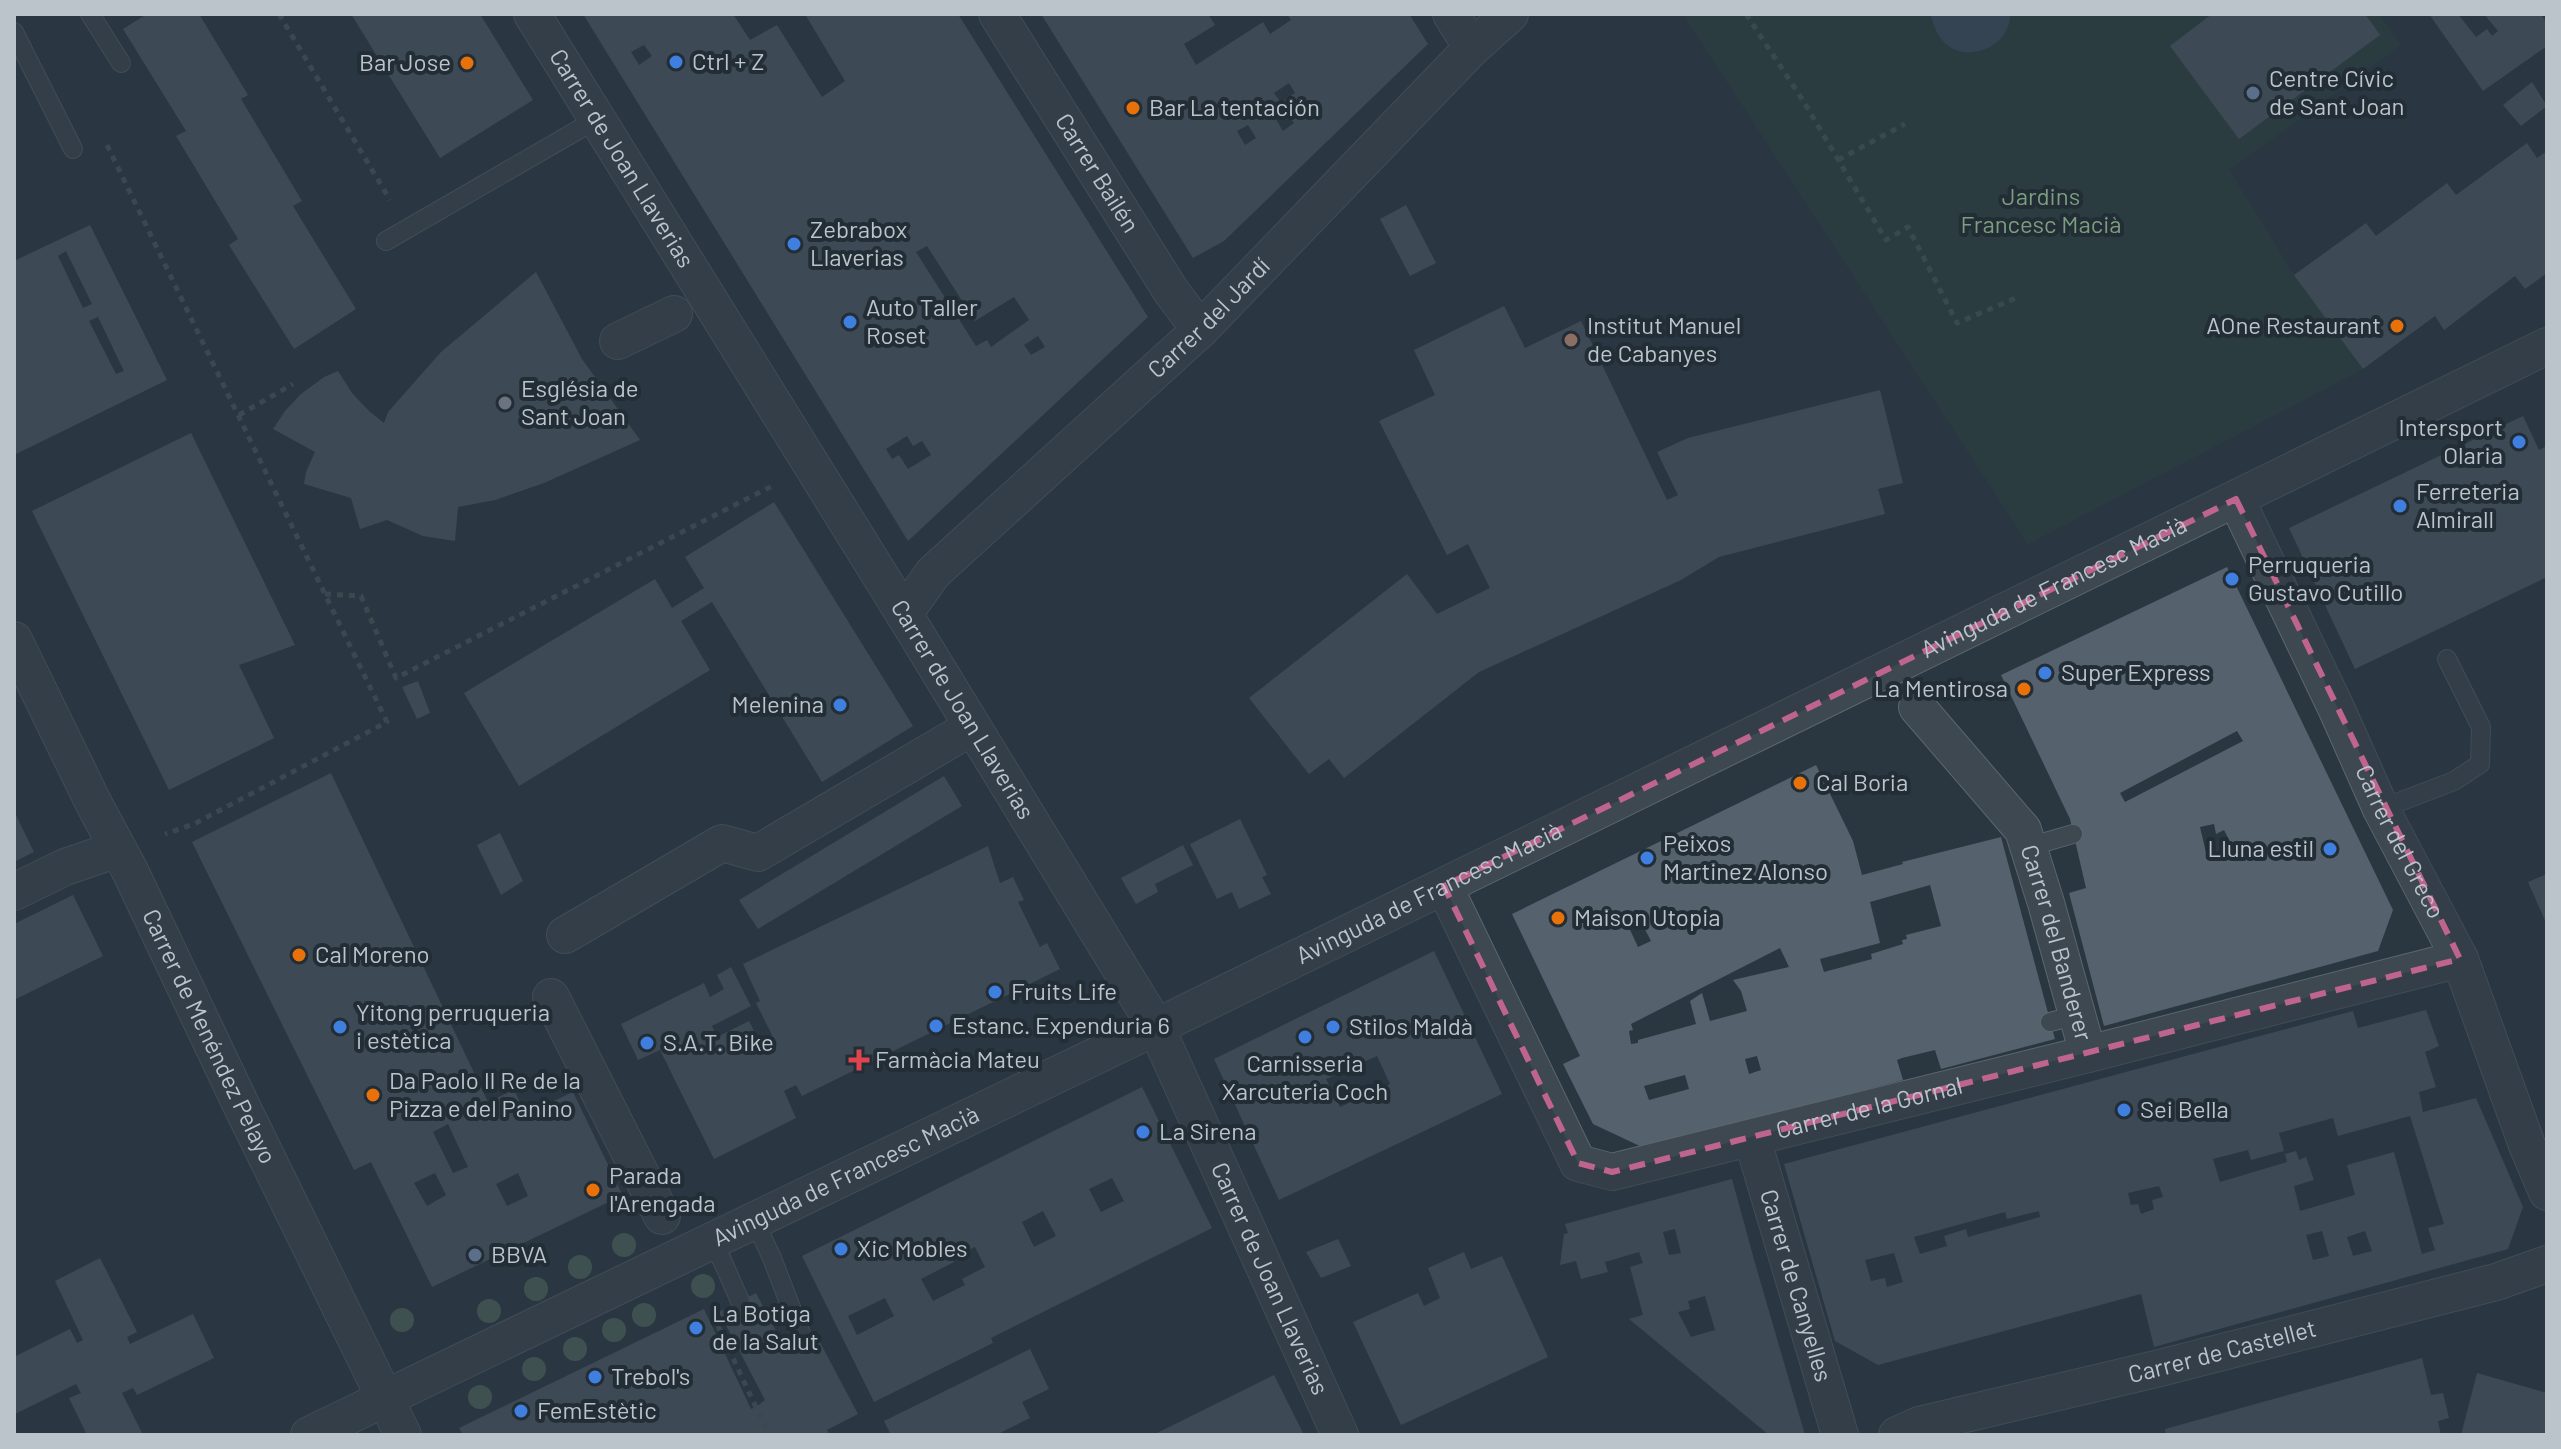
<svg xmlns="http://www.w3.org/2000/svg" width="2561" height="1449" viewBox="0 0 2561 1449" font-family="Barlow,sans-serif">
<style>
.green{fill:#2d4442}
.water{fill:#415668}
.building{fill:#55626e;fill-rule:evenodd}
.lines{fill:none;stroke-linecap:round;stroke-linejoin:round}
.lane-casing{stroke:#5c666e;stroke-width:20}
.street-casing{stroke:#5c666e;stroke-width:38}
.path{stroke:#4c605f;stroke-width:5;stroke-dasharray:6 6;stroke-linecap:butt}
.lane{stroke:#3e4851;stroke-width:18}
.street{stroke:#3e4851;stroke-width:36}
.tree{fill:#577063}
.marked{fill:none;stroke:#bf658d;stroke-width:6;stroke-dasharray:16 10;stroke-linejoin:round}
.shop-dot{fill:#3f7fe0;stroke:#222d36;stroke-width:3}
.food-dot{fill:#e8710a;stroke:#222d36;stroke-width:3}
.service-dot{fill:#5c6f8a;stroke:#222d36;stroke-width:3}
.education-dot{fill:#8d6e63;stroke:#222d36;stroke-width:3}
.worship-dot{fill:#6b7280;stroke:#222d36;stroke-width:3}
.health-dot{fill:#e0444e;stroke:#222d36;stroke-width:3}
.labels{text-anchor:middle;stroke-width:8;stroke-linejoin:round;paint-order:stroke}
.poi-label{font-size:24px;fill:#bbc3cb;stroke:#222d36;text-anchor:start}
.street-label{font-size:24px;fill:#bbc3cb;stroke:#222d36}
.park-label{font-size:24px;fill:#7c9e7f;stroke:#222d36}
</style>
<rect width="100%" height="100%" fill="#2a3741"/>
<path class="green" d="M1683,14H2379L2401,45L2229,170L2294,275L2363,369L2028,544Z"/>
<path class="water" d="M2010,14C2011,43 1974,62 1950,47C1938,39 1934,27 1931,15Z"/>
<g class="building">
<path d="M147,14H199L248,95L241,99L302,201L293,206L356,309L294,349L229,245L238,239L176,136L186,131L123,29Z"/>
<path d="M351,14H480L533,100L440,158Z"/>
<path d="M583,14H733L750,40L777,25L822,97L845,81L805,14H958L1148,317L908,541ZM644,45L652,56L639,65L631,52ZM927,246L975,321L1014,297L1029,320L991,347L987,340L976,346L916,252ZM1038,336L1045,347L1031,355L1024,345ZM907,436L913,446L922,441L931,455L908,469L899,455L892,459L886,449Z"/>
<path d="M1041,14H1208L1215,25L1184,44L1196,65L1263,22L1270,34L1291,20L1287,14H1409L1428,44L1224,241L1193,258ZM1289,83L1295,93L1281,102L1294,123L1283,131L1271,111L1282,104L1274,93ZM1248,125L1256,138L1245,145L1237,131Z"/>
<path d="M2212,14H2365L2380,35L2239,139L2170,46Z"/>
<path d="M2429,14H2458L2476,37L2487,29L2492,36L2498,31L2484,14H2541L2547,23V46L2483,91Z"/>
<path d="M2532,82L2547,106L2521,126L2503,105Z"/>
<path d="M2527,143L2537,158L2547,151V273L2525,289L2515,276L2444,330L2435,316L2363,369L2294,275L2366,223L2376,236L2447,183L2456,195Z"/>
<path d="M1406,205L1436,263L1410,276L1380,219Z"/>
<path d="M90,225L167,380L14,455V255L16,260ZM66,251L92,304L83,308L58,256ZM98,317L124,371L116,374L89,321Z"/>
<path d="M536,272L582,359L640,440L544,483L495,500L458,507L455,541L423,536L387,520L360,529L351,498L304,484L306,472L315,452L273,429L285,411L301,394L324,377L338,371L352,393L369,411L384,423L388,412L441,352Z"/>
<path d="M1504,306L1525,348L1581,321L1667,500L1678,495L1657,452L1688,438L1880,390L1903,483L1878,489L1885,514L1719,557L1681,580L1479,672L1344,778L1329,759L1309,774L1249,698L1407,574L1437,614L1490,588L1468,544L1447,555L1379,421L1435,395L1414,350Z"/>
<path d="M2523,416L2539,450L2547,446V577L2355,669L2289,528Z"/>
<path d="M191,433L295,645L239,665L274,738L169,790L32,511Z"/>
<path d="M774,502L913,726L822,782L712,602L681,621L710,670L519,786L464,693L655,579L672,608L704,588L685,557Z"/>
<path d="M2227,567L2393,910L2378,951L2104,1026L2069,893L2086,888L2070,819L2001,675ZM2237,731L2243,741L2125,802L2120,793ZM2214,824L2216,834L2224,830L2235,851L2207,857L2200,827Z"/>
<path d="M418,681L430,713L417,719L402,687Z"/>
<path d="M1816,765L1853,841L1862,875L1903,864L1902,862L2001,837L2055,1039L1941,1069L1935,1050L1902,1058L1897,1060L1903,1080L1644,1148L1593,1124L1563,1064L1580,1056L1512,914ZM1930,885L1941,926L1906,935L1907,939L1902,940L1903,944L1871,954L1872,959L1824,972L1820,959L1880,943L1870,902ZM1637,914L1651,941L1638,947L1625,919ZM1780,948L1789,967L1733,980L1741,991L1747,1011L1710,1021L1702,993L1690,1001L1696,1024L1638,1040V1043L1631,1044L1629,1031L1633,1030L1631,1024ZM1757,1056L1761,1070L1749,1074L1745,1059ZM1685,1075L1689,1089L1649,1100L1644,1086Z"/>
<path d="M331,773L488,1102L514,1090L526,1114L573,1092L625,1200L618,1203L617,1198L432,1287L371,1162L354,1170L192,842ZM448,1124L468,1167L453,1173L433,1132ZM435,1173L446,1195L427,1206L414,1183ZM518,1173L528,1196L507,1206L496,1184Z"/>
<path d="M944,776L962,806L758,929L739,900Z"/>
<path d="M14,811L34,852L14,862Z"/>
<path d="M1240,819L1267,875L1262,877L1271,894L1239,909L1232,892L1217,899L1190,844Z"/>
<path d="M500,833L523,881L501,895L477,845Z"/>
<path d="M1183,845L1193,865L1155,884L1158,892L1136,904L1121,878Z"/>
<path d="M988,846L1000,883L1013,877L1024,900L1018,902L1040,947L1047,943L1060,969L802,1096L796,1085L784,1091L796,1118L714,1159L660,1050L638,1060L621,1024L704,983L710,997L724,989L717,975L731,967L751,1006L712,1026L717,1037L749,1021L759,1041L772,1035L756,1003L760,1001L743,964Z"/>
<path d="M2547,874V925L2528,882Z"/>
<path d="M73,895L103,956L14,1000V924Z"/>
<path d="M1434,951L1502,1094L1279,1200L1214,1059ZM1377,1056L1390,1084L1340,1107L1326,1079Z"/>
<path d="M2426,1010L2439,1046L2425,1052L2436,1087L2419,1092L2423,1112L2476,1098L2523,1207L2508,1249L2154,1347L2141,1294L1878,1365L1835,1341L1784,1164L2353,1011L2358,1028ZM2410,1116L2444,1224L2428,1228L2435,1250L2422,1254L2394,1152L2347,1165L2355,1195L2300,1211L2294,1186L2314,1180L2306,1157L2299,1160L2296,1151L2285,1154L2287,1162L2220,1182L2213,1159L2248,1150L2251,1160L2284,1151L2279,1133L2333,1118L2338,1136ZM2159,1186L2163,1197L2152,1200L2154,1209L2141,1214L2138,1204L2131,1205L2128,1193ZM2039,1211L2040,1217L1968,1237L1966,1229L1944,1236L1947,1246L1920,1254L1914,1237L2005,1212L2007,1219ZM2322,1231L2329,1256L2313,1260L2306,1235ZM2365,1231L2372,1251L2353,1256L2347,1237ZM1894,1253L1903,1282L1887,1287L1885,1278L1871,1281L1865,1260Z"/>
<path d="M1142,1087L1212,1228L991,1338L993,1343L874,1402L802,1256ZM1112,1178L1124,1201L1101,1212L1089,1189ZM1043,1211L1056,1236L1034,1247L1022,1222ZM975,1247L985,1267L962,1279L965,1285L933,1301L921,1279L954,1262L951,1258ZM885,1298L894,1316L857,1335L848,1316Z"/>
<path d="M1732,1179L1755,1263L1805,1435H1769L1629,1319L1643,1315L1630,1267L1643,1263L1639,1252L1605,1262L1608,1272L1581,1279L1576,1261L1560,1265L1564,1234L1568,1233L1565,1224ZM1675,1229L1681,1253L1669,1255L1663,1232ZM1705,1296L1715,1330L1691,1337L1678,1312L1690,1309L1688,1301Z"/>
<path d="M1338,1239L1351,1266L1321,1278L1306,1252Z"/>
<path d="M1464,1252L1471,1269L1502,1256L1548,1357L1401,1425L1353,1322L1418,1293L1424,1306L1440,1298L1428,1268Z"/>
<path d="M100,1258L137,1332L127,1337L130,1344L193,1314L214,1358L137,1395L133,1388L122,1393L143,1435H87L69,1398L81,1393L76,1384L15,1414L14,1411V1357L70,1329L77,1343L83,1340L55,1281Z"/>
<path d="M756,1293L785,1348L815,1333L858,1414L827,1430L830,1435H463L459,1428L704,1309L751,1409L756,1407L765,1400L719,1312Z"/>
<path d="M1030,1349L1049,1389L1022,1402L1030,1418L996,1435H891L884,1421Z"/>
<path d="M2422,1358L2431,1395L2443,1393L2449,1418L2438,1421L2441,1435H2166L2165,1429Z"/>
<path d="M2477,1373L2547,1393V1435H2461Z"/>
<path d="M1274,1375L1304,1435H1153Z"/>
</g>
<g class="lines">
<defs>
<g id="lane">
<path d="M90,14L121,63"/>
<path d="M14,32L73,149"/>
<path d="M386,241L597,119"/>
<path d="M2381,809L2454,781L2480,764L2481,727L2447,659"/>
<path d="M2028,847L2073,834"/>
<path d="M2050,1022L2078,1015"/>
<path d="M754,1220L772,1258L803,1339"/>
<path d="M709,1241L722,1260L740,1301"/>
</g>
<g id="street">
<path id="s1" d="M532,14L904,614L1156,1027L1340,1435"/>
<path id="s2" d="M997,14L1171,291L1200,330"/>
<path d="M1451,14L1472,48"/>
<path d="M618,341L674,314"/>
<path id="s3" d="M2236,499L2337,710L2381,809L2460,959L2527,1145L2547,1192"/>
<path id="s4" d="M904,614L933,573L1200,330L1472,48L1510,14"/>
<path id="s5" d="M14,640L94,804L130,871L243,1109L403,1435"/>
<path id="s6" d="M1917,707L2023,830L2046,903L2088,1054"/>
<path id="s7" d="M1444,886L1578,1163L1612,1172L2088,1054L2460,959"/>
<path d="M14,892L65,867L118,849"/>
<path d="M565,935L722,843L758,853L972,727"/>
<path d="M551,997L662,1216"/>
<path id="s8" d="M1752,1138L1840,1435"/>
<path id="s9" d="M309,1435L1156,1027L2547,346"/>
<path id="s10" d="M1897,1435L1919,1425L2160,1368L2496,1282L2547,1264"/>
</g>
</defs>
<use href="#lane" class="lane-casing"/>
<use href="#street" class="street-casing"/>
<g class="path">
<path d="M279,14L390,200"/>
<path d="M1746,14L1802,99L1886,240L1908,227L1957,323L2016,298"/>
<path d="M107,145L387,722L194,824L165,834"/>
<path d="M1838,160L1905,124"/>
<path d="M239,415L293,384"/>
<path d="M325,594L361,596L396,678L774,485"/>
<path d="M718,1326L769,1435"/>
</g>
<use href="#lane" class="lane"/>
<use href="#street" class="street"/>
</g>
<g class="tree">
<circle cx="624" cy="1245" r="12"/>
<circle cx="580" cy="1267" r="12"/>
<circle cx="703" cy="1286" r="12"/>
<circle cx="536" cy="1289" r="12"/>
<circle cx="489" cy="1311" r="12"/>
<circle cx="644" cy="1315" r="12"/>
<circle cx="402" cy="1320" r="12"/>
<circle cx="614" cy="1330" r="12"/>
<circle cx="575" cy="1349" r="12"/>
<circle cx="534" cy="1369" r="12"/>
<circle cx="480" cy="1397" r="12"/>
</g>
<path d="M0 0H2561V1449H0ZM2236,499L2460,959L1612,1172L1578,1163L1444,886Z" fill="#2a3741" fill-opacity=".55" fill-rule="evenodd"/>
<path class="marked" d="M2236,499L2460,959L1612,1172L1578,1163L1444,886Z"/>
<g class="shop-dot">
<circle cx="676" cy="62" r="8"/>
<circle cx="794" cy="244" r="8"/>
<circle cx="850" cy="322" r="8"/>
<circle cx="2519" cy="442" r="8"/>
<circle cx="2400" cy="506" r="8"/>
<circle cx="2232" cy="579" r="8"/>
<circle cx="2045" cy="673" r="8"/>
<circle cx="840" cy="705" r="8"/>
<circle cx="2330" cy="849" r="8"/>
<circle cx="1647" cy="858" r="8"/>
<circle cx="995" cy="992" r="8"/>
<circle cx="936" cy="1026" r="8"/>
<circle cx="340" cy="1027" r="8"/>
<circle cx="1333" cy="1027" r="8"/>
<circle cx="1305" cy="1037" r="8"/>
<circle cx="647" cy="1043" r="8"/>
<circle cx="2124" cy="1110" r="8"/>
<circle cx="1143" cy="1132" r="8"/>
<circle cx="841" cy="1249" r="8"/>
<circle cx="696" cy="1328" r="8"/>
<circle cx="595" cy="1377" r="8"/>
<circle cx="521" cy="1411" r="8"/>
</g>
<g class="food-dot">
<circle cx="467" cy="63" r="8"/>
<circle cx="1133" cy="108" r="8"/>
<circle cx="2397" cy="326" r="8"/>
<circle cx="2024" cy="689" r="8"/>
<circle cx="1800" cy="783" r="8"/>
<circle cx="1558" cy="918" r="8"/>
<circle cx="299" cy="955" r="8"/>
<circle cx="373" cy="1095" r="8"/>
<circle cx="593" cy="1190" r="8"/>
</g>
<g class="service-dot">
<circle cx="2253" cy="93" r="8"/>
<circle cx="475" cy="1255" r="8"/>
</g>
<circle class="education-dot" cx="1571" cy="340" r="8"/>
<circle class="worship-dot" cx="505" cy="403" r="8"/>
<path class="health-dot" d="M855 1048h8v8h8v8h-8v8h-8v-8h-8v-8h8z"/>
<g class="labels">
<g class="poi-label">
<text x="692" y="70">Ctrl + Z</text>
<text x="451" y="71" text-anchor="end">Bar Jose</text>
<text x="2269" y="87">Centre Cívic<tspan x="2269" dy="28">de Sant Joan</tspan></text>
<text x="1149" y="116">Bar La tentación</text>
<text x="810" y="238">Zebrabox<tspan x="810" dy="28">Llaverias</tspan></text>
<text x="866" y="316">Auto Taller<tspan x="866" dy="28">Roset</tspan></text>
<text x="1587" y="334">Institut Manuel<tspan x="1587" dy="28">de Cabanyes</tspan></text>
<text x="2381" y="334" text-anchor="end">AOne Restaurant</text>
<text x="521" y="397">Església de<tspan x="521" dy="28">Sant Joan</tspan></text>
<text x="2503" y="436" text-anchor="end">Intersport<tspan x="2503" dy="28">Olaria</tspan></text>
<text x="2416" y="500">Ferreteria<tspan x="2416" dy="28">Almirall</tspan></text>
<text x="2248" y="573">Perruqueria<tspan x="2248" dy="28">Gustavo Cutillo</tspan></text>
<text x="2061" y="681">Super Express</text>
<text x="2008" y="697" text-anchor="end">La Mentirosa</text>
<text x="824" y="713" text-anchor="end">Melenina</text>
<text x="1816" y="791">Cal Boria</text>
<text x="1663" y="852">Peixos<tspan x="1663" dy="28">Martinez Alonso</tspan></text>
<text x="2314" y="857" text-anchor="end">Lluna estil</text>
<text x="1574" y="926">Maison Utopia</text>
<text x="315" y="963">Cal Moreno</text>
<text x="1011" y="1000">Fruits Life</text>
<text x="356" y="1021">Yitong perruqueria<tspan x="356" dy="28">i estètica</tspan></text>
<text x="952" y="1034">Estanc. Expenduria 6</text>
<text x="1349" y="1035">Stilos Maldà</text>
<text x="663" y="1051">S.A.T. Bike</text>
<text x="875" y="1068">Farmàcia Mateu</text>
<text x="1305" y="1072" text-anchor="middle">Carnisseria<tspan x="1305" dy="28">Xarcuteria Coch</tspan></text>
<text x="389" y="1089">Da Paolo Il Re de la<tspan x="389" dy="28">Pizza e del Panino</tspan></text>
<text x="2140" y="1118">Sei Bella</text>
<text x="1159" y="1140">La Sirena</text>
<text x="609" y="1184">Parada<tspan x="609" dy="28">l'Arengada</tspan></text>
<text x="857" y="1257">Xic Mobles</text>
<text x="491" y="1263">BBVA</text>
<text x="712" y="1322">La Botiga<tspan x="712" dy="28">de la Salut</tspan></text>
<text x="611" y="1385">Trebol's</text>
<text x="537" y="1419">FemEstètic</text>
</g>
<g class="street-label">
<text dy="8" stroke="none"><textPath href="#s1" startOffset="170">Carrer de Joan Llaverias</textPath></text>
<text dy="8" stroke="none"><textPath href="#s2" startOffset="188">Carrer Bailén</textPath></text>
<text dy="8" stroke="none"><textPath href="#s4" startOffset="426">Carrer del Jardí</textPath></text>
<text dy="8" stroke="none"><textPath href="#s9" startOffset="1940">Avinguda de Francesc Macià</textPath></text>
<text dy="8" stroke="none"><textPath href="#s1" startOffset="818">Carrer de Joan Llaverias</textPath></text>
<text dy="8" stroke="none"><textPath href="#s3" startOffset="380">Carrer del Greco</textPath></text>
<text dy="8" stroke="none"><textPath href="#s9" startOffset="1244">Avinguda de Francesc Macià</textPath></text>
<text dy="8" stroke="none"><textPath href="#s6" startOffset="280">Carrer del Banderer</textPath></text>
<text dy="8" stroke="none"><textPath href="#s5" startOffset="442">Carrer de Menéndez Pelayo</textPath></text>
<text dy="8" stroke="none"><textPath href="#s7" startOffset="608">Carrer de la Gornal</textPath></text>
<text dy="8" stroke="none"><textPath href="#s9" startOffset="596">Avinguda de Francesc Macià</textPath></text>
<text dy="8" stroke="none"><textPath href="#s1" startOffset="1466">Carrer de Joan Llaverias</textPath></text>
<text dy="8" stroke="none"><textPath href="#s8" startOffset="154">Carrer de Canyelles</textPath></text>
<text dy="8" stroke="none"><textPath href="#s10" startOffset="336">Carrer de Castellet</textPath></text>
</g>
<g class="park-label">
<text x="2041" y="205">Jardins<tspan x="2041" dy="28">Francesc Macià</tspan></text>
</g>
</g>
<rect width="2561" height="1449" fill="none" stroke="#bbc3cb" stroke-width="32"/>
</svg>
